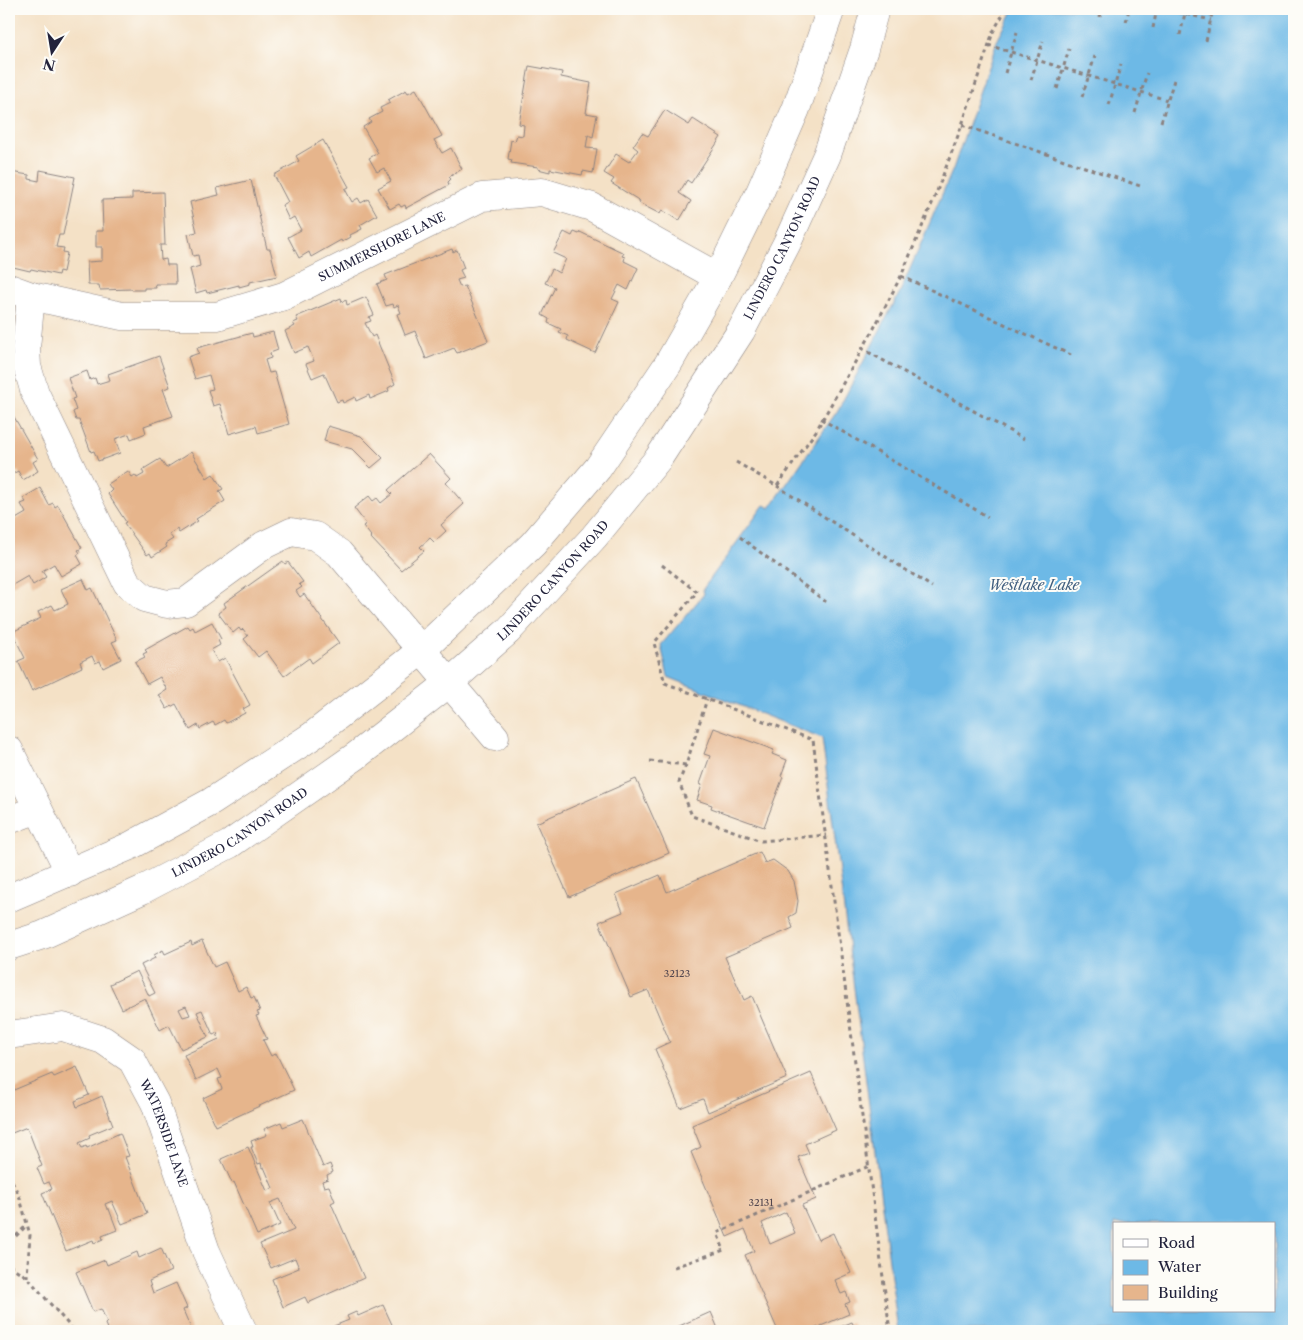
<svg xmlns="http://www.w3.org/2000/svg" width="1303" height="1340" viewBox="0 0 1303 1340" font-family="'Libre Caslon Text',serif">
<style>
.water{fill:#6db9e6;stroke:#486e90;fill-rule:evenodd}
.building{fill:#e6b58c;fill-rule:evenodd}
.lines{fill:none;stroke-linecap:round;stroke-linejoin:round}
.minor-casing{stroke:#8b8280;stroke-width:29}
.path{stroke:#8b8280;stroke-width:3;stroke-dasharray:4 4;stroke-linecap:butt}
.minor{stroke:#fff;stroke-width:28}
.labels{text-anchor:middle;stroke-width:4;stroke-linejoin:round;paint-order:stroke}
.number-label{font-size:10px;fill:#53474f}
.street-label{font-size:12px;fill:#22223b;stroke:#fdfcf7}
.water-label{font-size:14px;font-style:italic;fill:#405e7f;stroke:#fdfcf7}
</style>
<rect width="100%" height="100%" fill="#fdfcf7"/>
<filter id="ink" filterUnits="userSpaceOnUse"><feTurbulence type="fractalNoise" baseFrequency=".02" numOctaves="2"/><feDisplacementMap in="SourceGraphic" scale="10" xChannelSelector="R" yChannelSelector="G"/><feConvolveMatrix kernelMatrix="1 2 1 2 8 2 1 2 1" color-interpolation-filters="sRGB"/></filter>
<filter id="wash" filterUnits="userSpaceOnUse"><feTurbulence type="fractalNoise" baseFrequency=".0096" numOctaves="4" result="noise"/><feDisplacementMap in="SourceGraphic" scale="20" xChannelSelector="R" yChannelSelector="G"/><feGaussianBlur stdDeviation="1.12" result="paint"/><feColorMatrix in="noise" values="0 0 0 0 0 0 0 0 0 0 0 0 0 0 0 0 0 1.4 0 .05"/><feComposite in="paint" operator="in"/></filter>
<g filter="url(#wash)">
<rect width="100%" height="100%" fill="#f4e1c6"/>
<path class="water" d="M1014,9H1294V1331H898L822,738L668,677L661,645L704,594L703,589L764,505L770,508L838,410L900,292L953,169L997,41ZM1114,1224H1274V1311H1114Z"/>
<g id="blocks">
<g class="building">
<path d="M529,66L562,72L561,77L591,83L586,113L597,115L593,137L588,135L586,148L597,149L593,173L583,171L582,175L550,169V172L538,169V167L511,163L512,160L508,159L511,140L515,141L517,135L523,136L524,125L519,124Z"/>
<path d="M416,89L442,136L434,140L442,153L451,148L462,169L449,177L451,179L448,182L449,185L406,208L405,205L401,207L399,204L390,209L378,188L391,181L384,168L377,172L369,158L378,153L363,127L371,122L369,119L382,112L380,108L390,103L388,100L406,90L408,93Z"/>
<path d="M665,110L689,125L693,119L721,137L691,183L687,180L679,193L691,201L679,221L662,210L660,214L639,203L640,201L611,183L614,179L604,173L616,154L629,162L638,150L633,146L642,133L648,136Z"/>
<path d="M323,140L349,187L345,189L352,202L358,198L361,203L368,199L377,215L360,225L362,229L350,235L351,237L342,242L341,240L311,257L309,252L299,258L288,237L301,230L294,217L289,220L282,205L288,202L274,175L299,161L296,156Z"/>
<path d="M40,170L75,177L63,235H59L56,247L64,248L63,252L67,253L63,272L59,271L58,275L31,269L30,271L9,266V179L10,172L29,175V179L39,181Z"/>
<path d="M251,180L267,249H270L277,276L250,282V284L239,287V285L207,293L206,290L196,293L190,269L200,266L198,255L193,256L188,234L197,232L190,202L219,195L217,188Z"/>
<path d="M163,192L165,245H160L161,260L166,259L167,265H175L176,284H155L156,288H144V290H132V289L100,290L99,285H88L87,262L102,261V247H96V231H103L102,200L132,199V193Z"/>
<path d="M564,232L572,236L574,232L579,234L580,232L624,253L622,256L625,257L624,261L638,268L628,290L619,285L612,299L619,302L595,353L567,340L568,336L559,332L561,329L548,323L549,319L542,315L555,287L545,283L552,269L559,273L566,259L553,253Z"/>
<path d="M452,249L453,252L457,250L464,268L460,270L464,278L457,280L460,287L465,286L488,341L457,353L454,348L426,359L415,331L405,335L397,314L401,313L398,305L394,307L393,304L386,306L377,284L387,280L385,275Z"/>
<path d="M366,297L374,315L369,317L371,321L365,323L372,337L375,335L395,384L388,388L389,391L370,399L369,395L356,401L355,397L343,403L342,400L337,402L324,373L312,378L306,364L314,361L308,347L294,353L285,331L295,326L293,323L298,321L296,317L341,298L342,302L346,300L347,305Z"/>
<path d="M273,332L278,350L270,353L271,358L265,360L269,373L274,372L289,424L258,433L256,426L229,434L220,404L213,406L208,390L213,389L209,375L195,379L188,357L199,353L197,348L252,333L253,337Z"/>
<path d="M159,356L170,387L163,389L173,416L144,426L146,433L131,439L129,434L115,439L120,453L98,461L94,451L91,452L79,420H76L73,412L76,410L72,399L75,398L68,378L87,371L90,380L95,378L97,384L110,380L108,374Z"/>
<path d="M9,408L38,459L33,462L38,471L23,480L18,471L9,476Z"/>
<path d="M328,426L361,436L383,458L371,468L352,449L324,441Z"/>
<path d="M191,452L207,478L213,474L223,489L219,491L225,501L196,519L198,521L179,533L177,529L169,534L173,539L165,544L167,547L152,557L150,553L147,555L124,523L126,522L108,494L112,490L108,484L128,471L132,477L135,475L137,478L144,474L142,470L160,459L166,468Z"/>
<path d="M429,454L451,478L446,483L464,504L441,525L446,531L434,542L430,538L420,547L424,551L401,570L370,537L371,536L363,526L366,524L354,508L369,496L373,501L377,498L381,503L392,494L388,490Z"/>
<path d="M40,488L49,505L53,503L55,507L58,505L82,548L78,550L80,553L77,555L82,564L61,576L54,564L42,571L46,577L33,585L28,576L9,587V512L14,520L26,513L21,504L26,502L23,498Z"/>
<path d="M283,561L285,564L288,562L303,582L299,584L302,587L296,591L300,597L304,594L339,643L312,663L309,658L284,676L266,651L258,657L244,639L248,636L243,629L241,631L239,628L233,633L218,613L226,607L224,603Z"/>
<path d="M83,579L88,590L92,588L117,640L112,642L121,659L103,668L100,661L95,663L92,656L80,662L82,667L32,691L18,661L25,658L12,632L41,618L38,612L52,605L55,610L68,604L61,589Z"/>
<path d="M212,622L221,639L218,640L220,645L211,650L218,662L225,658L250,705L243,709L245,713L226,723L224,720L215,725L213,722L200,729L198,725L190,730L176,704L167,709L159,695L167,690L160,677L147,684L135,662L145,657L143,654L147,652L145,650L188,626L190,629L193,627L195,631Z"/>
<path d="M714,728L774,750L772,754L787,760L781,776L783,777L764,827L711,808L712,805L697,800L702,785L700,784L710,756L704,754Z"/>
<path d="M636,779L669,853L569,897L536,823Z"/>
<path d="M760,852L765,863L773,860L788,871L794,881L798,901L796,913L789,917L793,928L725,957L744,1000L752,996L787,1078L708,1112L703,1099L680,1108L655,1049L670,1042L648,990L631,997L599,922L623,912L616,894L660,875L667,892Z"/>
<path d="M202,941L214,967L225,962L238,991L246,987L251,998L254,997L260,1011L257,1012L259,1015L256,1016L267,1039L263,1040L271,1056L276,1053L294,1090L216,1126L203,1098L222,1089L218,1079L222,1078L218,1069L196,1080L184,1055L219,1039L217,1033L213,1035L202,1010L197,1012L208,1037L181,1049L169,1025L160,1030L145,998L122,1009L110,984L137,971L149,996L155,993L141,965L155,958L154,955L163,950L165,954L191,942L192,946ZM186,1006L190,1015L183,1017L179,1009Z"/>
<path d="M77,1067L89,1095L75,1101L77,1107L102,1096L113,1125L89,1135L90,1138L79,1143L82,1148L86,1146L87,1148L120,1133L129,1156L125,1157L147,1214L122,1224L112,1201L105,1204L107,1209H109L117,1230L102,1236L103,1239L94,1243L93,1240L66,1251L42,1193L52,1189L49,1182L44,1184L37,1168L42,1166L27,1127L12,1133L9,1127V1092L52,1074L54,1077Z"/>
<path d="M811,1073L836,1130L805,1144L809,1153L798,1157L816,1199L802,1205L818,1240L833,1233L851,1273L835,1280L841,1294L846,1292L850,1302L845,1304L849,1314L809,1331H778L745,1255L754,1251L745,1229L727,1237L691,1152L701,1147L692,1125ZM786,1212L795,1233L770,1244L762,1223Z"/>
<path d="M303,1119L323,1167L330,1164L333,1172L327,1175L328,1179L322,1181L324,1187L329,1186L335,1201L331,1203L364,1278L308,1303L305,1297L283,1307L272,1279L299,1268L295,1258L271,1268L260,1244L294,1230L280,1199L270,1203L280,1225L257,1235L234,1182L232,1183L221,1159L248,1147L267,1191L273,1188L264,1167L262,1168L261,1163L258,1164L251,1147H253L251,1141L267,1135L264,1129L281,1122L283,1127Z"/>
<path d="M161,1248L171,1271L149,1281L153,1293L176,1283L187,1308L183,1310L192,1331H108L105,1324L107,1322L101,1309L93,1312L76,1272L105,1260L107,1265L137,1252L139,1258Z"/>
<path d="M383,1305L395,1331H336L334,1326L349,1320L347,1316L356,1312L358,1316Z"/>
<path d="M711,1312L719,1331H668Z"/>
<path d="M852,1322L856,1331H830Z"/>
</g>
</g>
</g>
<g filter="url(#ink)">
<use href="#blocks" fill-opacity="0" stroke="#8b8280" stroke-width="1"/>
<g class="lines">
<defs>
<g id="minor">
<path id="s1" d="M9,288L31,296L122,316H217L284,296L482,197L542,192L592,207L718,277"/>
<path d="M31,296L26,348L27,366L35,393L127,583L144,598L167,604L186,602L264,545L291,532L315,536L339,553L495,737"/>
<path d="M9,750L70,873"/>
<path d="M9,820L38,809"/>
<path d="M9,898L130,846L211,802L312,736L422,650L533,544L598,468L668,364L718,277L760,192L796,109L831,9"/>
<path id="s2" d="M9,946L43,935L142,890L230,844L356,756L449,683L508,631L594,537L658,459L741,331L787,243L827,155L864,49L875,9"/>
<path id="s3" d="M9,1035L63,1027L103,1040L132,1060L155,1103L206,1251L243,1331"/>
</g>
</defs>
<use href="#minor" class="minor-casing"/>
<g class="path">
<path d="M1163,9L1211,20"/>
<path d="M1074,10V9"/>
<path d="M1100,17L1102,9"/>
<path d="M1126,22L1129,9"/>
<path d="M1153,28L1157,9"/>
<path d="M1180,35L1186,9"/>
<path d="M1206,41L1213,9"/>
<path d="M988,45L1167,100"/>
<path d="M1005,73L1017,32"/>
<path d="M1031,80L1043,41"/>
<path d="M1057,89L1069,49"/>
<path d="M1082,97L1095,56"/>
<path d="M1109,105L1121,64"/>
<path d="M1135,113L1147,73"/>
<path d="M1161,122L1174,80"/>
<path d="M962,125L1143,187"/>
<path d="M901,276L1071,355"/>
<path d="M861,348L1024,439"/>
<path d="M821,419L988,517"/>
<path d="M736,462L777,486L816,431L871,334L901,276L934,199L962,125L993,32L1006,9"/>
<path d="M777,486L932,587"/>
<path d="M740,537L826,602"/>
<path d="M662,565L697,592L654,643L665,683L813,740L890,1331"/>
<path d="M650,761L686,765L707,699"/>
<path d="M686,765L679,782L692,816L761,841L826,835"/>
<path d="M9,1174L20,1198L30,1235L27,1277"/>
<path d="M9,1240L16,1236L27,1225"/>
<path d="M9,1265L27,1277L74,1331"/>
<path d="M674,1267L724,1250L717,1233L869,1166"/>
</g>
<use href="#minor" class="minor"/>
</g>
</g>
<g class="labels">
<g class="number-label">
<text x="677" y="977">32123</text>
<text x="761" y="1206">32131</text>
</g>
<g class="street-label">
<text dy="4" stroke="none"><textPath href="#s1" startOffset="391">SUMMERSHORE LANE</textPath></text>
<text dy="4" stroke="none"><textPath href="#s2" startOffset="1068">LINDERO CANYON ROAD</textPath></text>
<text dy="4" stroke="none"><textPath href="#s2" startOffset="662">LINDERO CANYON ROAD</textPath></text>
<text dy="4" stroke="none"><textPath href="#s2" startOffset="258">LINDERO CANYON ROAD</textPath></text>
<text dy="4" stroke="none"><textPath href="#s3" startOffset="212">WATERSIDE LANE</textPath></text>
</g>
<g class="water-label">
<text x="1034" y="590">Westlake Lake</text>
</g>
</g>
<rect width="1303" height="1340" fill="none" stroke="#fdfcf7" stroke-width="30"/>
<rect x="1113" y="1222" width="162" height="90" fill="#fdfcf7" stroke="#a5a5ac"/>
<rect x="1123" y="1239" width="25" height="8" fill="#ffffff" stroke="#a5a5ac"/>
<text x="1158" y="1248" font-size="15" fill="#22223b">Road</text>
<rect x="1123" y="1260" width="25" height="15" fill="#6db9e6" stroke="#a5a5ac"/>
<text x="1158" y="1272" font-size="15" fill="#22223b">Water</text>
<rect x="1123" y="1285" width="25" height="15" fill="#e6b58c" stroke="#a5a5ac"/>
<text x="1158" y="1298" font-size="15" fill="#22223b">Building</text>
<g transform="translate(52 52) rotate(192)" stroke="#fdfcf7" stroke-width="4" paint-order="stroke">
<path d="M0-4L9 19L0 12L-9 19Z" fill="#22223b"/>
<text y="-8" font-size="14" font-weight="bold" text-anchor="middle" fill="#22223b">N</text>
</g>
</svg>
